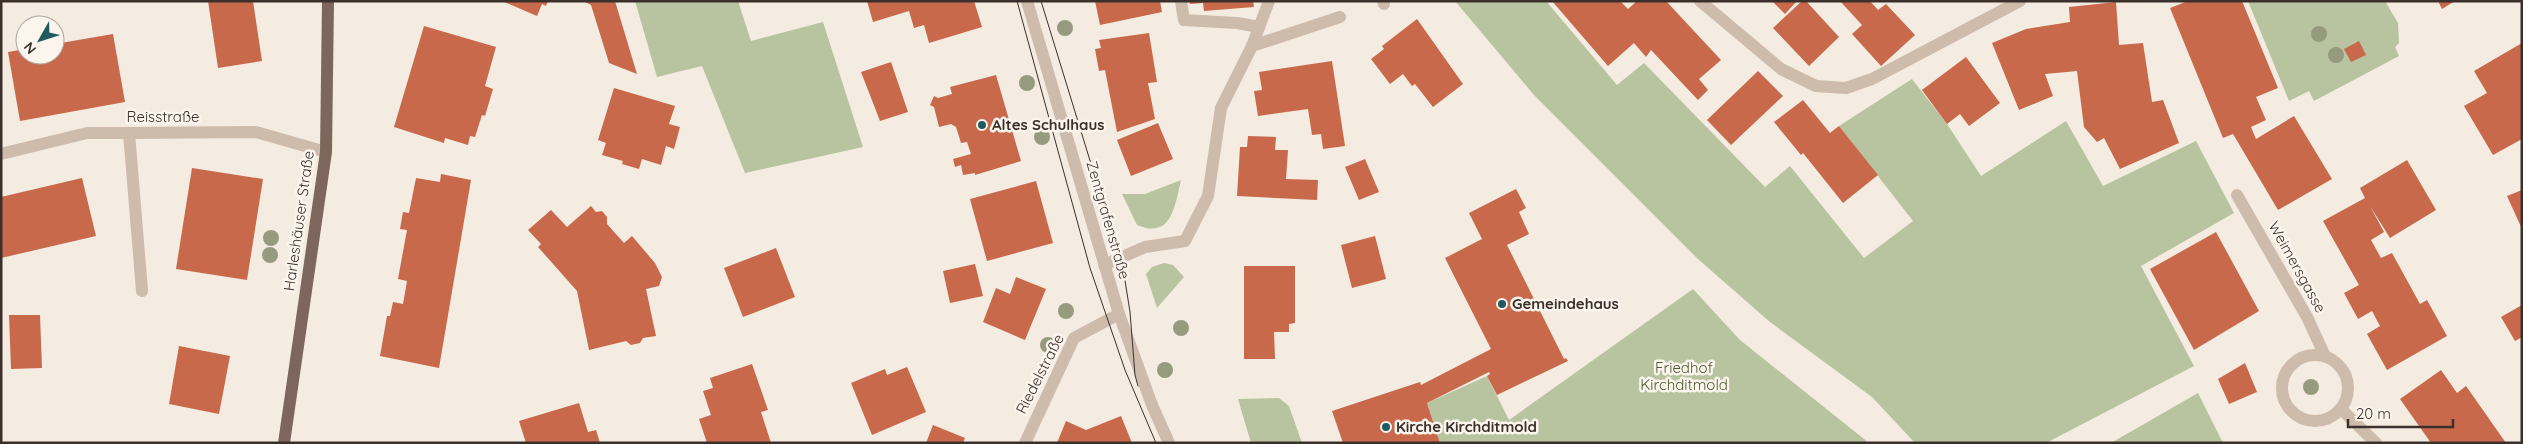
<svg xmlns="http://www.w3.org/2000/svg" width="2523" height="444" viewBox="0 0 2523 444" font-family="Quicksand,sans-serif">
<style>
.green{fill:#b8c4a0}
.building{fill:#c8694b}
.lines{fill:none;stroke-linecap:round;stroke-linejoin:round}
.minor{stroke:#cdbbac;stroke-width:12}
.major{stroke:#7d675c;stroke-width:12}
.tram{stroke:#3b302b;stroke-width:1}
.tree{fill:#969b7f}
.poi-dot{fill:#1f5a5e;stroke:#fbf5ee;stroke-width:2}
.labels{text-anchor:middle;stroke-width:5;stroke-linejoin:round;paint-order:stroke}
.street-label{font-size:15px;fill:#3b302b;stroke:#fbf5ee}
.poi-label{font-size:15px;font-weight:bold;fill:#3b302b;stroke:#fbf5ee;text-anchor:start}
.park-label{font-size:15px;fill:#4a5a2e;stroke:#fbf5ee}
</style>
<rect width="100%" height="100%" fill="#f4ebe1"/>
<g class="green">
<path d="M635,1H738L751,41L823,22L863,147L745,173L702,66L657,77Z"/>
<path d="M1455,1H1546L1617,85L1644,63L1765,187L1790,166L1864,258L1913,221L1839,126L1912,79L1947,124L1981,176L2066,121L2103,186L2196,141L2234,213L2141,266L2194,366L2046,443H1915L1872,397L1770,322L1698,259L1534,95Z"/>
<path d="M2248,1H2385L2398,23L2399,43L2395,47L2399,56L2314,101L2309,91L2289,101Z"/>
<path d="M1181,180C1175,205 1172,240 1137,225L1122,194H1145Z"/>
<path d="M1164,263L1173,265L1184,277L1157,308L1146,274L1152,267Z"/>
<path d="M1693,289L1740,340L1869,443H1440L1427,403L1487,376L1509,420Z"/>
<path d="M2198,393L2223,443H2111Z"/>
<path d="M1279,398L1289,406L1302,443H1251L1238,399Z"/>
</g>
<g class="building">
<path d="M208,1H253L262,61L218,68Z"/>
<path d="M502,1H548L546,6L542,4L537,16Z"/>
<path d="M583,1H615L637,74L609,63L591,5Z"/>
<path d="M867,1H974L982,27L929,43L924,25L914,28L909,11L873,22Z"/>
<path d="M1095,1H1160L1162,12L1100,25Z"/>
<path d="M1189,1H1253L1254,7L1204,11L1203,3L1190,4Z"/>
<path d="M1552,1H1620L1628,9L1637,1H1666L1721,60L1699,79L1708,90L1698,100L1651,50L1646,57L1634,43L1608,66Z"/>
<path d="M1772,1H1797L1785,14Z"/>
<path d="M1802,1H1806L1839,37L1809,66L1773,28Z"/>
<path d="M1840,1H1870L1878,10L1886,4L1915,35L1881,66L1852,34L1862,25Z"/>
<path d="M2188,1H2242L2278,88L2256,97L2266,120L2251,127L2256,139L2294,116L2332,179L2278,210L2233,134L2223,138L2170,8Z"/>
<path d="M2438,1H2455L2442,9Z"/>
<path d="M2116,2L2119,45L2143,43L2152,102L2163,100L2179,143L2120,169L2104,138L2097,142L2084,127L2077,71L2045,74L2053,96L2019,110L1992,43L2026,29L2070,22L2069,7Z"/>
<path d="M1417,19L1463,84L1433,107L1415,84L1412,86L1403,74L1390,84L1371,59L1384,49L1382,46Z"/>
<path d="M424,26L496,47L485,86L493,89L485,116L482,115L475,137L470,136L468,145L445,138L444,143L394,127Z"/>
<path d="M1149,33L1157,82L1148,83L1155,119L1117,132L1105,70L1099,71L1095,49L1101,48L1099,40Z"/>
<path d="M113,34L125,102L20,121L8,52L25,49V55H55V44Z"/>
<path d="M2359,41L2366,55L2351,62L2344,49Z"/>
<path d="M2522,43V139L2493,155L2464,106L2487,93L2474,71Z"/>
<path d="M1966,57L2000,103L1969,126L1960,114L1947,124L1922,90Z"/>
<path d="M1332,61L1345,146L1323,149L1321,134L1312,135L1308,109L1258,116L1254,91L1262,90L1259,72Z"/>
<path d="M891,62L908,112L880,121L861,72Z"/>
<path d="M1758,71L1783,96L1731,145L1707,120Z"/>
<path d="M996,75L1021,161L975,175V173L963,175L961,165L955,167L953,159L971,154L967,142L961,143L956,127L951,124L939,127L934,107L930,105L934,96L938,98L952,94L950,87Z"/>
<path d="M614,88L675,106L669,124L680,127L674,149L666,146L661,165L642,159L639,169L622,164L623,161L602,155L606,143L598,140Z"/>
<path d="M1803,100L1830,133L1839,126L1878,175L1843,203L1803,153L1801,155L1774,122Z"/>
<path d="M1158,123L1173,159L1131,176L1117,140Z"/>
<path d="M1248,136L1276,137L1275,150H1288L1286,179L1318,180L1317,200L1237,196L1240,147H1247Z"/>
<path d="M1365,159L1379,192L1359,200L1345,167Z"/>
<path d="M2407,160L2436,210L2390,238L2370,206L2384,232L2371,240L2381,258L2392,253L2420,304L2427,300L2447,336L2387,370L2367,334L2380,326L2372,311L2358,319L2344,293L2359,285L2323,221L2365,198L2360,188Z"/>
<path d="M192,168L263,179L247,280L176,269Z"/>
<path d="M441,174L471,180L439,368L380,356L387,316H390L393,302L403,304L407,281L398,279L407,230L400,229L403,212L409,213L416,178L440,182Z"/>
<path d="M82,178L96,236L1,258V197Z"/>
<path d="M1036,181L1053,243L987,261L970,199Z"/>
<path d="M1516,189L1526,208L1519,212L1529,234L1507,245L1564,359L1566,358L1568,361L1497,395L1487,376L1490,374L1489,372L1427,403L1440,443H1343L1332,411L1420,382L1421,385L1491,349L1445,258L1482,239L1469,213Z"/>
<path d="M2522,190V229L2507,196Z"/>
<path d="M591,206L596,212L602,211L607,217V224L624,243L632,236L655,263L662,277L659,286L646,289L656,336L643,338L640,343L631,345L626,341L589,350L577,291L538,247L541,244L528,230L551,210L567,227Z"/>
<path d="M2216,232L2259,311L2194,350L2150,269Z"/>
<path d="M1375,236L1386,279L1352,288L1341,245Z"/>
<path d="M776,248L795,297L743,317L724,268Z"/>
<path d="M975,264L983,296L950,303L943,271Z"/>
<path d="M1244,266H1295V323L1289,324V332H1274L1275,359H1244Z"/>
<path d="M1016,277L1046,289L1025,340L983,322L996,288L1010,294Z"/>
<path d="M2522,305V337L2515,341L2501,317Z"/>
<path d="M9,315H40L42,368L11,369Z"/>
<path d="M179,346L230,356L219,414L169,404Z"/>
<path d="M2245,363L2257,392L2229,404L2218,379Z"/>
<path d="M752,364L768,410L761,412L771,443H707L699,419L711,415L703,391L713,388L710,378Z"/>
<path d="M907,367L926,412L872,435L851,383L885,369L887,375Z"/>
<path d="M2441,370L2457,393L2466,386L2506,443H2431L2400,399Z"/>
<path d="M579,403L588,432L596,430L600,443H526L519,421Z"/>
<path d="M1121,416L1132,443H1057L1066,421L1086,430Z"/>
<path d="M933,425L965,438L963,443H926Z"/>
</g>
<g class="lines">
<g class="minor">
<path d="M1027,1L1119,314L1152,405L1169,443"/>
<path d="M1181,1L1184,20L1237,23L1259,27"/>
<path d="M1383,1L1384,4"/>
<path d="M1700,1L1781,69L1816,86L1846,88L1872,79L2020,1"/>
<path d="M1252,46L1340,17"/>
<path d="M129,133L142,291"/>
<path d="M1,154L87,133H129L256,132L326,152"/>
<path d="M2237,195L2307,317L2325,356"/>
<path d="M1104,265L1145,247L1185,241L1208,196L1221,108L1252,46L1269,1"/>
<circle cx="2315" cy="388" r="33"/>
<path d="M2341,409L2376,443"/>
<path d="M1025,443L1074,338L1119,314"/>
</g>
<path class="major" d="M284,443L326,152L328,1"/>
<g class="tram">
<path d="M1017,1L1090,268L1125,370L1156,443"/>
<path d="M1041,1L1123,268L1130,312L1135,375L1138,386"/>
</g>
</g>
<g class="tree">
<circle cx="1065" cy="28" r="8"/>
<circle cx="2319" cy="34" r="8"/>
<circle cx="2336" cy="55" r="8"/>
<circle cx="1027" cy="83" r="8"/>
<circle cx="1042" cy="137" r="8"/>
<circle cx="271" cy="238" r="8"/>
<circle cx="270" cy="255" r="8"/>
<circle cx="1066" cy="311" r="8"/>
<circle cx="1181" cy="328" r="8"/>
<circle cx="1048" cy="345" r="8"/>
<circle cx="1165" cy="370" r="8"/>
<circle cx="2311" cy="387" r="8"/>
</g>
<g class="poi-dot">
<circle cx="982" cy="125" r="5"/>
<circle cx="1502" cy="304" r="5"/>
<circle cx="1386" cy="427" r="5"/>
</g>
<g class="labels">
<g class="street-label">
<text x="163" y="122">Reisstraße</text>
<text transform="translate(1108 220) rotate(74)" y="5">Zentgrafenstraße</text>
<text transform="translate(299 221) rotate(-82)" y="5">Harleshäuser Straße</text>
<text transform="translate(2297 267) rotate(61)" y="5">Weimersgasse</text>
<text transform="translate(1040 374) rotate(-63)" y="5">Riedelstraße</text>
</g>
<g class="poi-label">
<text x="992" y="130">Altes Schulhaus</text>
<text x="1512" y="309">Gemeindehaus</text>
<text x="1396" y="432">Kirche Kirchditmold</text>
</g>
<g class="park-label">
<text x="1684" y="373">Friedhof<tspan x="1684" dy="17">Kirchditmold</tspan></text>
</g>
</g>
<rect width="2523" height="444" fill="none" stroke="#3b302b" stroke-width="5"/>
<g transform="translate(40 40) rotate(231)"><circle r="24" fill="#fbf5ee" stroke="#aea6a0"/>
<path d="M0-4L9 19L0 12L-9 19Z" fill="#1f5a5e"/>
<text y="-8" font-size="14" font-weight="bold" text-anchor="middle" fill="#3b302b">N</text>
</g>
<path d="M2348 419v8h105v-8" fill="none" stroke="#3b302b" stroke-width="2.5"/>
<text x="2356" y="419" font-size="15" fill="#3b302b" stroke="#fbf5ee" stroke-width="4" paint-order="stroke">20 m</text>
</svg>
